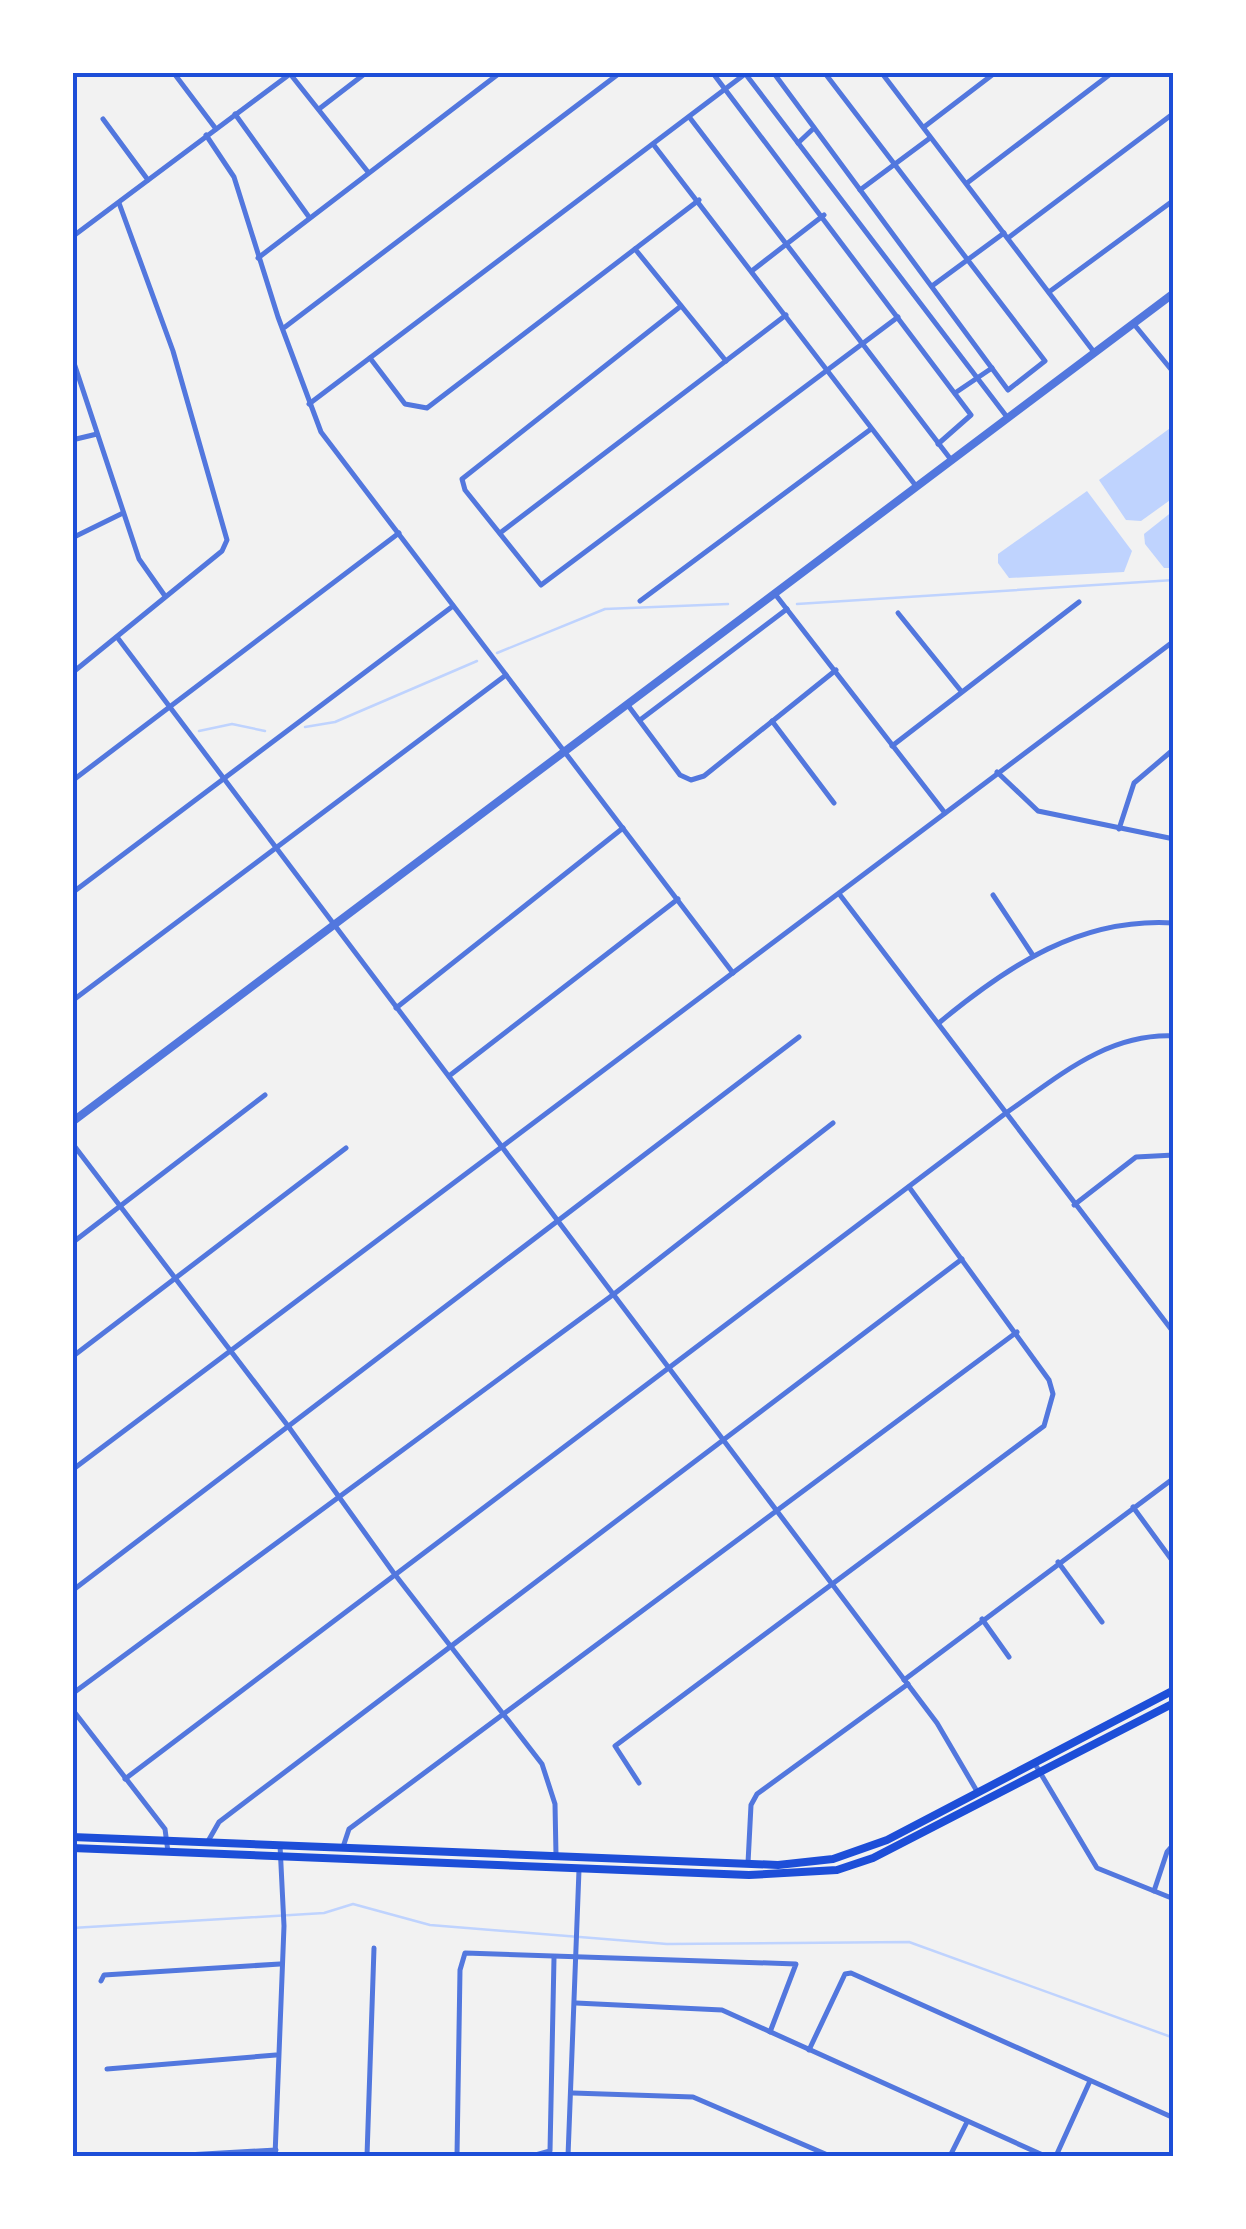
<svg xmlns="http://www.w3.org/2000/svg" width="1246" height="2229" viewBox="0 0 1246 2229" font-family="Helvetica,sans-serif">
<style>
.water{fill:#bfd3fe}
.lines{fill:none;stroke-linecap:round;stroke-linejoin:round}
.stream{stroke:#bfd3fe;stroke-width:2.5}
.minor{stroke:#5277de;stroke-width:5}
.tertiary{stroke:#5277de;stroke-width:8}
.secondary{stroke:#1d4ed8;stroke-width:8}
.neatline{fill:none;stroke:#1d4ed8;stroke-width:4}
</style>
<rect width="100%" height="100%" fill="#f2f2f2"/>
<g class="water">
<path d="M1173,426V498L1141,521L1126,520L1099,480Z"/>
<path d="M1087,491L1132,551L1124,572L1009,578L998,563V554Z"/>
<path d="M1173,511V568H1164L1145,544L1144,534Z"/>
</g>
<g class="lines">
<g class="stream">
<path d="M797,604L1174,580"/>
<path d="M497,653L605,609L728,604"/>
<path d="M305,727L335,722L477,661"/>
<path d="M199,731L232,724L265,731"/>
<path d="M72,1928L324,1913L353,1904L430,1925L667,1944L909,1942L1174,2038"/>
</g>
<g class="minor">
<path d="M173,72L216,129"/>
<path d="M712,72L971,415L938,444"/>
<path d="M744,72L1007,417"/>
<path d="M773,72L1008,390L1045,361L824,72"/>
<path d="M881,72L1094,352"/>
<path d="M291,75L368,172"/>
<path d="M319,109L367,72"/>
<path d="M235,114L309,217"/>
<path d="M690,118L952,461"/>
<path d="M103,119L148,180"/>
<path d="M924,127L996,72"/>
<path d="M206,135L234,177L278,317L321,432L733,973"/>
<path d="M798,143L814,128"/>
<path d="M653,144L916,486"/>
<path d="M967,183L1113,72"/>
<path d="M860,190L930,138"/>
<path d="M72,237L290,74"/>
<path d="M1008,238L1174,113"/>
<path d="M635,249L726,361"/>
<path d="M258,258L501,72"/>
<path d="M753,270L824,215"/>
<path d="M932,286L1004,233"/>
<path d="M1049,292L1174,200"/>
<path d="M681,306L462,479L465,490L541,585L898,317"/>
<path d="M1133,323L1174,373"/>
<path d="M285,327L621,72"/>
<path d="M72,357L139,559L165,596"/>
<path d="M370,358L405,404L427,408L699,200"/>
<path d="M955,393L992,368"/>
<path d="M309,404L745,74"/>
<path d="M72,440L97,434"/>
<path d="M500,533L786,315"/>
<path d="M72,538L123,513"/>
<path d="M775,594L945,813"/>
<path d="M640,601L871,429"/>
<path d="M898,613L961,691"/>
<path d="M117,637L937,1723L978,1793"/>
<path d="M72,673L222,551L227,540L173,351L119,203"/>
<path d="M627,704L680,775L691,780L704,776L836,670"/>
<path d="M640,720L787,609"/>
<path d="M772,721L834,803"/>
<path d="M892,746L1079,602"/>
<path d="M997,772L1038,811L1174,839"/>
<path d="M72,781L399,533"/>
<path d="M1119,829L1134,783L1174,749"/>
<path d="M72,893L453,606"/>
<path d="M840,895L1174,1333"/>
<path d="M993,895L1032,954"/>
<path d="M72,1001L506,675"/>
<path d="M396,1008L623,828"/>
<path d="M940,1022C1009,965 1081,917 1174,923"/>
<path d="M449,1076L678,899"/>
<path d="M72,1143L288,1426L393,1572L542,1764L555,1804L556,1855"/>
<path d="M1074,1205L1136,1157L1174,1155"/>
<path d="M72,1243L265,1095"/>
<path d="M72,1357L346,1148"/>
<path d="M72,1470L1174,641"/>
<path d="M1133,1507L1174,1563"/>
<path d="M1058,1562L1102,1622"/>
<path d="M72,1591L799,1037"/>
<path d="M982,1619L1009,1657"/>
<path d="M904,1680L1174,1478"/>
<path d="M72,1694L614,1294L833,1123"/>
<path d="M72,1709L165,1829L168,1852"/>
<path d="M1035,1764L1097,1868L1174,1899"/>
<path d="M125,1779L1006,1113C1058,1077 1107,1033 1174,1036"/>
<path d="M639,1783L615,1746L1044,1426L1053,1394L1049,1380L909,1187"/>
<path d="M207,1843L219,1822L962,1259"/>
<path d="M343,1847L349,1829L1017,1332"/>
<path d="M748,1863L751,1805L757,1794L908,1684"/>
<path d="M1154,1891L1167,1852L1174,1844"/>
<path d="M101,1981L104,1975L280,1964"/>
<path d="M576,2003L722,2010L1045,2156"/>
<path d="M809,2050L845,1974L851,1973L1174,2118"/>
<path d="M107,2069L276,2055"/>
<path d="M573,2093L693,2097L830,2156"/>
<path d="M169,2156L276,2150"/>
<path d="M275,2156L284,1926L280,1845"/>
<path d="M367,2156L374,1948"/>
<path d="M457,2156L460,1970L465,1953L796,1964L770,2032"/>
<path d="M532,2156L550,2151L554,1958"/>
<path d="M568,2156L579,1870"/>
<path d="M950,2156L967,2122"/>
<path d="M1056,2156L1090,2081"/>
</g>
<path class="tertiary" d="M72,1122L1174,293"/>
<g class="secondary">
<path d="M72,1837L778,1865L833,1859L887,1840L1174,1690"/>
<path d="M72,1848L749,1875L837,1870L873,1858L1174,1703"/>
</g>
</g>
<rect width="1246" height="2229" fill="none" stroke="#ffffff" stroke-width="150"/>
<rect x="75" y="75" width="1096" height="2079" class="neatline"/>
</svg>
